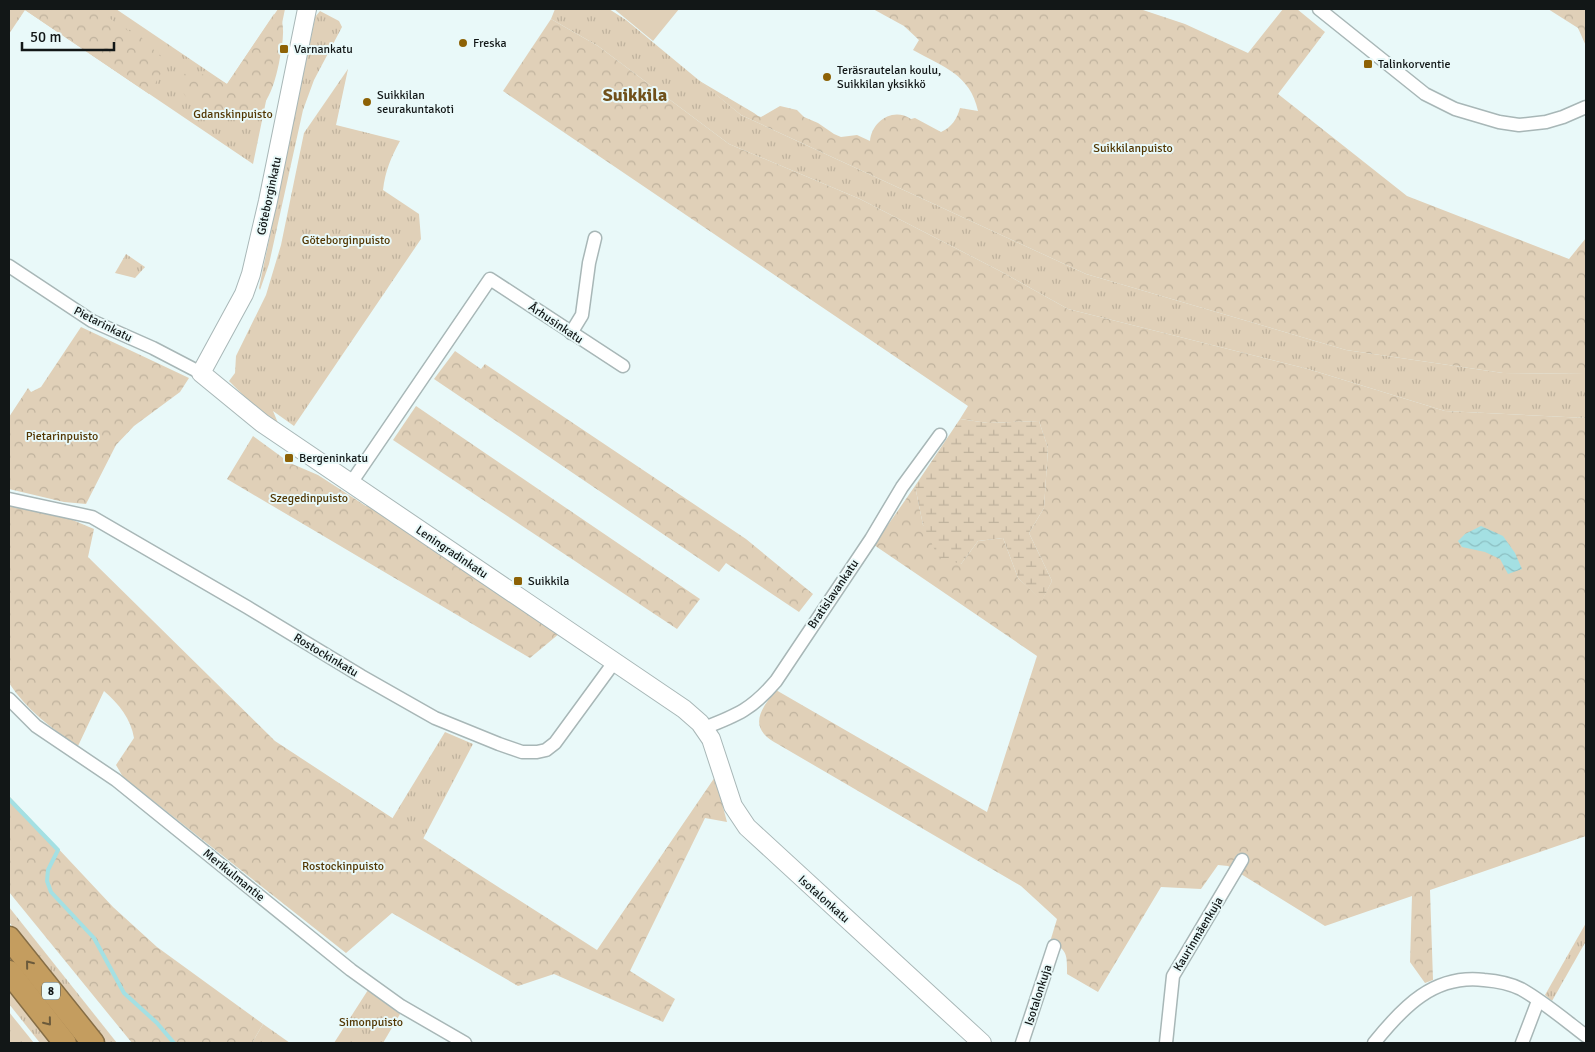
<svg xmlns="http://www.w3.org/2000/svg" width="1595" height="1052" viewBox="0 0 1595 1052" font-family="Signika,sans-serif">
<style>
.grass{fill:url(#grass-tufts)}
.forest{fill:url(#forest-crowns)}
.wetland{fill:url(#wetland-marsh)}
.pitch{fill:#e0d0b8}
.water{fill:url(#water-waves)}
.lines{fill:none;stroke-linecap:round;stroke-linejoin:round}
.stream{stroke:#a4e0e3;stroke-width:4}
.street-casing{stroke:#a8b7b7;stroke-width:15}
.secondary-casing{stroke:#a8b7b7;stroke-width:20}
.highway-casing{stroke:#866e46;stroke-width:25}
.street{stroke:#fff;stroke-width:12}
.secondary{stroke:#fff;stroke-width:18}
.highway{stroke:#c49d5f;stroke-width:22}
.oneway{stroke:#6b5a3b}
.poi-dot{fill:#8d6206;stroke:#e9f9f9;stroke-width:2}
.labels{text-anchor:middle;stroke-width:4;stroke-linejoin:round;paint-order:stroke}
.shield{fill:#e9f9f9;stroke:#525b5b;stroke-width:1}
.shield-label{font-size:11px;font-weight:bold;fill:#121717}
.poi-label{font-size:12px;fill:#121717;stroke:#e9f9f9;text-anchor:start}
.park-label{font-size:12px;fill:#523703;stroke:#e9f9f9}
.street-label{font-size:12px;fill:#121717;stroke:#e9f9f9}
.district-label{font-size:18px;font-weight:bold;fill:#6f501b;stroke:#e9f9f9}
</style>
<defs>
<pattern id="grass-tufts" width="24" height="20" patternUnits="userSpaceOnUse" patternTransform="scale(1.25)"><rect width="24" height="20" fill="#e0d0b8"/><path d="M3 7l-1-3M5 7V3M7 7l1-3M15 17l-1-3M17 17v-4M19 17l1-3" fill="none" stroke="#bfb29d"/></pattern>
<pattern id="forest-crowns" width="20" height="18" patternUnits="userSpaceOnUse" patternTransform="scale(1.25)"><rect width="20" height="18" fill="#e0d0b8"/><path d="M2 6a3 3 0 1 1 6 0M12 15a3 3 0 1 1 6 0" fill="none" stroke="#bfb29d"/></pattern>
<pattern id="wetland-marsh" width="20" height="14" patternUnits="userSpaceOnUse" patternTransform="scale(1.25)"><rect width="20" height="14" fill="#e0d0b8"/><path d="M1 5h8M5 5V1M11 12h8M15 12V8" fill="none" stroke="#bfb29d"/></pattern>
<pattern id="water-waves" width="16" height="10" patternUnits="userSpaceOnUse" patternTransform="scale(1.25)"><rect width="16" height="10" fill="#a4e0e3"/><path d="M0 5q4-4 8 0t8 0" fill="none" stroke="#8cbfc2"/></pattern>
</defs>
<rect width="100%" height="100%" fill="#e9f9f9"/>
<g class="grass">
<path d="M9,9H116L227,84L278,9H285L253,164L25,10L9,34Z"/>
<path d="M555,9H609L626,20L741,115L1086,274L1346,350L1503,373L1586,374V418L1445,411L1308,369L1068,309L1000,271L860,199L729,144L598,46L551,19Z"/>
<path d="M320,11L339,21L342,27L314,80L303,110L269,264L260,290L259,288L314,23L315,17Z"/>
<path d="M348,69L336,125L400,141C391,157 385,172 383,190L419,214L421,239L294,426L273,411L278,423L257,409L229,381L235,373L236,356L266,295L281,245L304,133Z"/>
<path d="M126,254L145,267L135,278L115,273Z"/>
<path d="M445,732L473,744L423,839L392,819Z"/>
<path d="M9,907L117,1043H106L9,922Z"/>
<path d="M1586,923V941L1552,1001L1545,995Z"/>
<path d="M9,989L52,1043H40L9,1004Z"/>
<path d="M368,990L400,1014L383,1043H334Z"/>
<path d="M9,1012L34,1043H9Z"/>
<path d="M263,1024L290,1043H252Z"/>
</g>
<g class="forest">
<path d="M10,9H99L119,26L140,36L163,59V70L149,94L25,10Z"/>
<path d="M873,9H1140L1185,24L1248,53L1283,9H1297L1325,32L1278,94L1407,196L1569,259L1586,238V374L1503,373L1346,350L1086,274L741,115L698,80L754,113L758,116L761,117L780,106L797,110L804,117L818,123L834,134L841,137L857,135L870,141C872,121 893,107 911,119L915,118L941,132C952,127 957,119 960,108L978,111C970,74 943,67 913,50L919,40L904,26Z"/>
<path d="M1548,9H1586V46L1578,28Z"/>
<path d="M274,14L282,21C285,35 281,50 279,63C273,91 263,125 226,116C220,115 214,111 208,109C191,102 184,100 179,82L183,74C203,73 210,74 227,84Z"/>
<path d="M551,19L598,46L729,144L860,199L1000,271L1068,309L1308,369L1445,411L1586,418V836L1430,890L1433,980L1425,983L1410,962L1412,896L1325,926L1228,866L1218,865L1201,889L1161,887L1098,992L1067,974C1067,956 1068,949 1050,942L1057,919L1021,886L781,746C776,743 768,739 764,734C751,719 767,702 776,690L987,812L1037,656L874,545L915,486L923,525L961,564L978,541L1003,538L1018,578L1042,600L1052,581L1029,533L1044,508L1048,448L1039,421L988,423L960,419L968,406L503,91Z"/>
<path d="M81,327L189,378L180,392L134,426L116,445L86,504L64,502L9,489V417L28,388L31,392L41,387Z"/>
<path d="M455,351L481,369L485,364L746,539L813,594L799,612L726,563L719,572L434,379Z"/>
<path d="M416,406L700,599L677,629L393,440Z"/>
<path d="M253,436L290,463L318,475L366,506L370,505L560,633L530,658L227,479Z"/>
<path d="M9,504L56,513L94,529L88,557L275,741L464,865L597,950L715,777L727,822L705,818L630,971L675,999L663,1022L554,974L518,986L392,913L346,953L123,777L116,765L134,738C131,719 119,704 104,691L78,746C52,729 26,709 9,683Z"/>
<path d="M9,796L113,907L157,947L263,1024L252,1043H132L9,892Z"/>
</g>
<path class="wetland" d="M960,419L988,423L1039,421L1048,448L1044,508L1029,533L1052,581L1042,601L1018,578L1003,538L978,541L961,564L938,557L923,525L915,486Z"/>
<path class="pitch" d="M614,9H679L653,41Z"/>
<path class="water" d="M1481,526L1503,536L1515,553L1522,569L1508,574L1500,559L1485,552L1462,547L1458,541L1465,534Z"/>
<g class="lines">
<path class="stream" d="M9,799L58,850L48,870L47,881L51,892L94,938L124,993L157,1023L174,1043"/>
<defs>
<g id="street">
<path d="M1319,9L1425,94L1455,109L1499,122L1519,125L1546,122L1563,117L1586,107"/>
<path d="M9,266L92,321L153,348L201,373"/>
<path d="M571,333L582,315L589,263L595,238"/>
<path d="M351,483L490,279L623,366"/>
<path d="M9,499L92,517L247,607L361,676L435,718L499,744L522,752H537L546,750L555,743L615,661"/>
<path d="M9,699L36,726L116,780L351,970L401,1006L465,1043"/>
<path d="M704,728C738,715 752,709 776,681L871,539L902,487L940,435"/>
<path d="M1022,1043L1054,946"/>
<path d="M1166,1043L1173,976L1242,860"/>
<path d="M1374,1043C1403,1007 1434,974 1484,980C1497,981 1509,983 1521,989C1544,1002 1565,1020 1586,1036"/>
<path d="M1522,1043L1538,1001"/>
</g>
<path id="secondary" d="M307,9L268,201L251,274L244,294L201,373L262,423L684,709L700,723L711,739L733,806L747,827L982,1043"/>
<g id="highway">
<path d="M9,938L93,1043"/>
<path d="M9,972L65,1043"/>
</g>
</defs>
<use href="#street" class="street-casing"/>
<use href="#secondary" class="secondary-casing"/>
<use href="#highway" class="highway-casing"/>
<use href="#street" class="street"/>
<use href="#secondary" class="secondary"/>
<use href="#highway" class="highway"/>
</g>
<defs><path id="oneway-chevron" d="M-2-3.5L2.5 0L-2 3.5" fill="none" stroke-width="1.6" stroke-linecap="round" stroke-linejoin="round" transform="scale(1.25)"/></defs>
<g class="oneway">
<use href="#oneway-chevron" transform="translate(29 964) rotate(-129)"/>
<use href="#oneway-chevron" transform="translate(48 1022) rotate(51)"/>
</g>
<g class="poi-dot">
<circle cx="463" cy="43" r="5"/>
<rect x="279" y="44" width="10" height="10" rx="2.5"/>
<rect x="1363" y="59" width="10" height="10" rx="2.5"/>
<circle cx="827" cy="77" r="5"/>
<circle cx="367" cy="102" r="5"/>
<rect x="284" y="453" width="10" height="10" rx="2.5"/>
<rect x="513" y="576" width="10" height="10" rx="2.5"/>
</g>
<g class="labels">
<rect class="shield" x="42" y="982.5" width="18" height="17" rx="4"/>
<g class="shield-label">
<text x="51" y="995">8</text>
</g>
<g class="poi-label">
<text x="473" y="47">Freska</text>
<text x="294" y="53">Varnankatu</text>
<text x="1378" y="68">Talinkorventie</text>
<text x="837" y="74">Teräsrautelan koulu,<tspan x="837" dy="14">Suikkilan yksikkö</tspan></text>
<text x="377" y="99">Suikkilan<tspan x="377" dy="14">seurakuntakoti</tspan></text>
<text x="299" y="462">Bergeninkatu</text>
<text x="528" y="585">Suikkila</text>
</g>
<g class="park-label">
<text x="233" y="118">Gdanskinpuisto</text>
<text x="1133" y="152">Suikkilanpuisto</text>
<text x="346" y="244">Göteborginpuisto</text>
<text x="62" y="440">Pietarinpuisto</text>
<text x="309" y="502">Szegedinpuisto</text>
<text x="343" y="870">Rostockinpuisto</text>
<text x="371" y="1026">Simonpuisto</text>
</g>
<g class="street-label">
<text transform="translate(269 196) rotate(-78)" y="4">Göteborginkatu</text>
<text transform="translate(556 323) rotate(34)" y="4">Århusinkatu</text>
<text transform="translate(103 324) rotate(27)" y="4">Pietarinkatu</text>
<text transform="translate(452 552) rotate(34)" y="4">Leningradinkatu</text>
<text transform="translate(833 594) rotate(-56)" y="4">Bratislavankatu</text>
<text transform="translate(326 655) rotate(31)" y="4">Rostockinkatu</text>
<text transform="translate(234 875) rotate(39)" y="4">Merikulmantie</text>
<text transform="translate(824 899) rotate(42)" y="4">Isotalonkatu</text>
<text transform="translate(1198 934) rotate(-59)" y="4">Kaurinmäenkuja</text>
<text transform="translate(1038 995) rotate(-72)" y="4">Isotalonkuja</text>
</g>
<g class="district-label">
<text x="635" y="101">Suikkila</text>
</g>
</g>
<rect width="1595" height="1052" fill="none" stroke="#121717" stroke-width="20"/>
<path d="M22 42v8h92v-8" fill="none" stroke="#121717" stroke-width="2.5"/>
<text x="30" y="42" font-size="15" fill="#121717" stroke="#e9f9f9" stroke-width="4" paint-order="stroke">50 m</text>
</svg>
